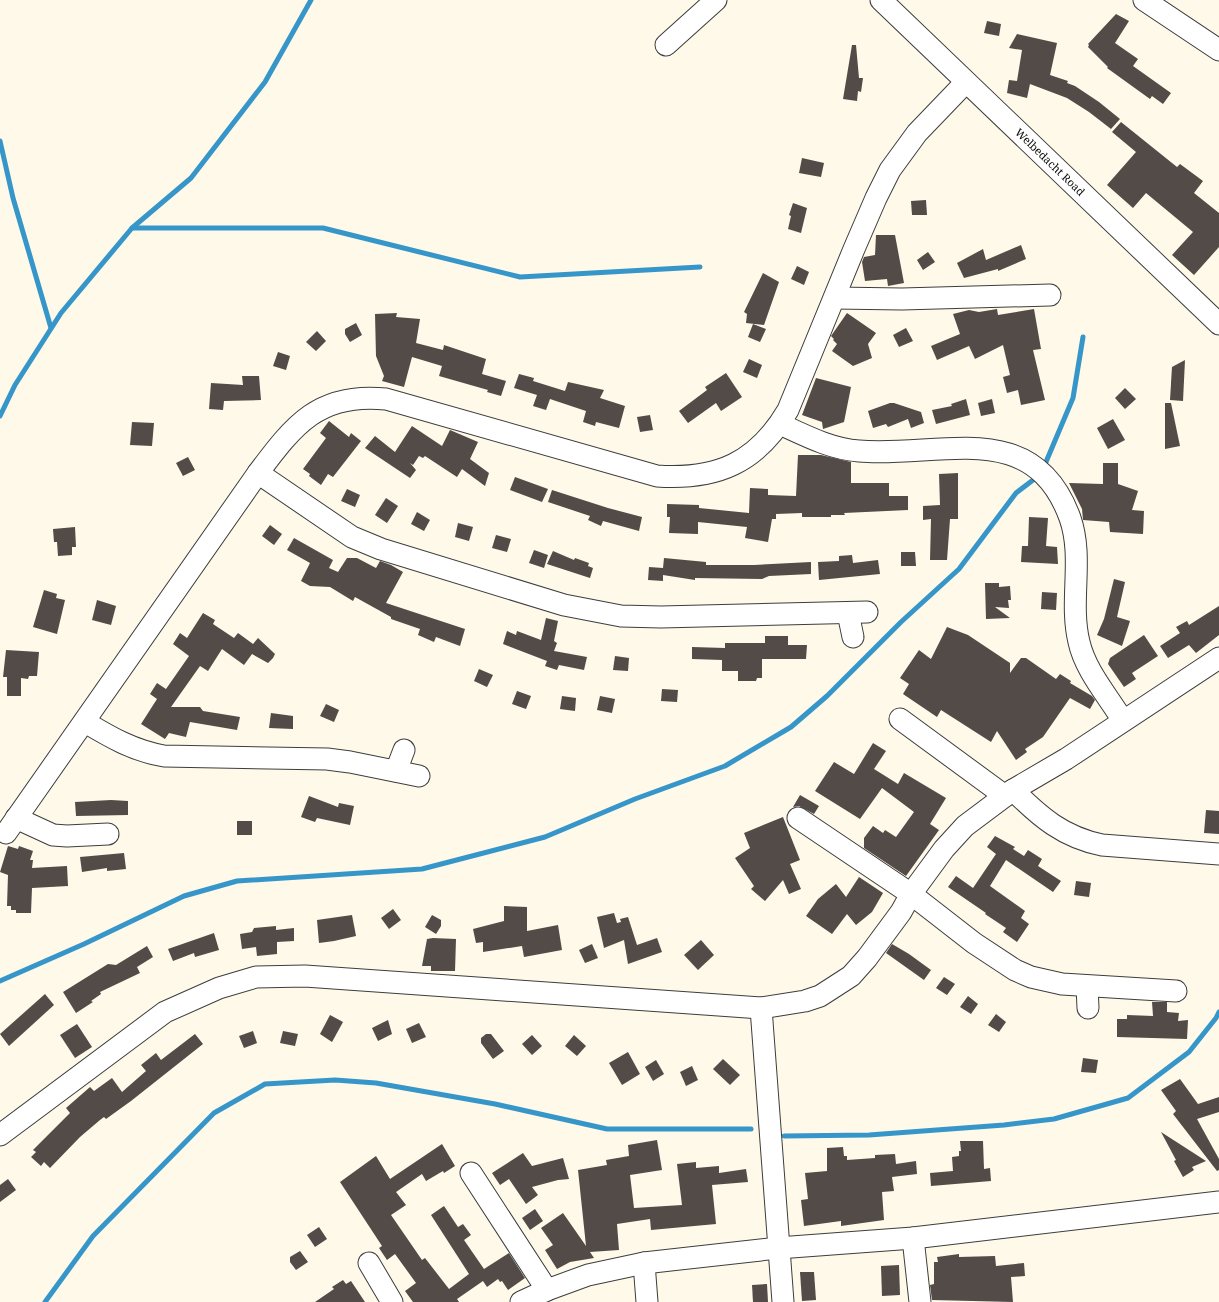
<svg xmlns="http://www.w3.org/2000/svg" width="1219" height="1302" viewBox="0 0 1219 1302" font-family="'Noto Serif',serif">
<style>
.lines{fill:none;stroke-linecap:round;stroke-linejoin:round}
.stream{stroke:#3796c9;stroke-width:5}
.building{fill:#524b47}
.minor-casing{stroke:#3d3d3d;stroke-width:23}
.minor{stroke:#fff;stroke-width:21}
.labels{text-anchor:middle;stroke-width:4;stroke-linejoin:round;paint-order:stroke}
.street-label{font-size:11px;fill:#0a0a0a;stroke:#fff}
</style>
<rect width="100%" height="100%" fill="#fef9e8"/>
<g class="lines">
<g class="stream">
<path d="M0,141L13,198L51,328"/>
<path d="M132,228H323L520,277L700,267"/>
<path d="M0,416L15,385L61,313L132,228L191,178L265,82L311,0"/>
<path d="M1043,469L1073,398L1083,337"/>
<path d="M0,981L84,944L184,896L237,881L422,869L545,837L635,799L725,766L791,727L827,696L901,622L959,569L1016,493L1037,477"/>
<path d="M784,1136L869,1135L1004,1125L1054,1119L1128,1098L1189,1052L1216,1018L1219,1012"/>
<path d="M45,1302L93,1236L214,1113L265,1084L335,1080L376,1083L495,1104L607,1129H751"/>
</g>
</g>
<g class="building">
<path d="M1116,14L1129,21L1115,43L1138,59L1133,66L1171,93L1163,104L1152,96L1150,99L1107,68L1108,67L1088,47L1089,45L1088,44Z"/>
<path d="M987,21L1001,24L999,36L984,33Z"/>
<path d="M1017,34L1057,43L1050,75L1068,81L1067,83L1075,86L1099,102L1120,119L1111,129L1089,112L1067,98L1030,84L1027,98L1007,93L1009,80L1017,81L1022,50L1009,48Z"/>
<path d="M852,45H856L859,78H863L861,92L858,91L857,101L843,99Z"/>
<path d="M1121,122L1177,167L1180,164L1203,181L1194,193L1219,213V247L1194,275L1172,255L1193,232L1146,193L1133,208L1107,185L1136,152L1112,132Z"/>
<path d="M802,158L824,163L821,177L799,173Z"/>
<path d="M926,200L927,215H912L911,201Z"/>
<path d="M793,203L807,208L801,233L788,229L791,216L789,215Z"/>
<path d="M876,235H895L904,283L888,286L887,279L865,281L862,262L864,257L875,255Z"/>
<path d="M1021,245L1026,259L998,271V269L964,278L957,263L983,249L986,260Z"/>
<path d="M928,252L935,262L923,270L917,260Z"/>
<path d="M797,266L809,272L804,285L791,279Z"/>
<path d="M763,273L779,282L764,325L746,323L747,314L744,312Z"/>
<path d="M997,309L998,315L1034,309L1041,349L1033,350L1045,400L1021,405L1018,390L1007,393L1003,377L1010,375L1003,345L975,359L969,346L937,360L931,346L960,334L953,314L969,310L979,312Z"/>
<path d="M397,313L396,317L420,319L416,343L443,350L444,345L486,359L482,374L506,381L501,396L487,392L488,390L439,376L442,366L412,357L404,387L382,381L384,376L376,356L375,314Z"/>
<path d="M847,313L876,333L868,344L872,358L853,366L832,351L837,344L833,340L834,339L831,336Z"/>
<path d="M356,323L362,335L350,342L345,334V329Z"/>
<path d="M753,324L766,329L760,342L748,337Z"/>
<path d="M906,328L913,341L899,347L893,335Z"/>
<path d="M317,331L326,341L316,351L306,342Z"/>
<path d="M278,352L290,356L286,370L273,366Z"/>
<path d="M749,359L762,365L757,378L743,372Z"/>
<path d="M1185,360L1183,401L1170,400L1172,367Z"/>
<path d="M726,373L742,397L721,411L716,403L688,423L679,411L707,390L705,387Z"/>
<path d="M519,374L534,378L533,381L565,391L568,382L604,390L600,398L625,406L619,428L596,422L595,426L583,422L586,411L550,399L546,410L533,406L537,395L514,388Z"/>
<path d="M242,376H259L261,400L224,401L223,410L209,409L211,383L243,385Z"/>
<path d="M816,378L851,387L844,422L823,429L822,422L802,415Z"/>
<path d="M1125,388L1136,399L1125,409L1115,398Z"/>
<path d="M966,399L970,415L936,424L932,410L952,406L951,404Z"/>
<path d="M992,399L995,413L981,416L978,403Z"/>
<path d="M890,403H894L921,412L924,423L911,428L908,419L888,427L886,424L873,428L868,411Z"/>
<path d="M1165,403H1171L1180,446L1165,449Z"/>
<path d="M650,415L653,430L640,432L637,417Z"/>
<path d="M1113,419L1125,440L1108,449L1097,428Z"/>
<path d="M329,421L349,437L351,433L361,441L333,477L328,474L321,485L309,476L310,474L303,469L326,438L320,433Z"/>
<path d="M132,422L154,423L152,446L130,445Z"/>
<path d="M412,426L442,446L450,430L478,442L470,459L489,473L485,486L462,469L457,477L425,456L423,458L419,456L413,465L410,463L416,470L410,478L365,448L375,436L395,452Z"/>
<path d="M798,455H821L851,462V483H889V496H908V510L844,513L845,515H831V517H802V513L776,514V519H772L768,542L745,538L747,527L698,522V534L669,533L670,517H667V504L699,505V508L749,513L750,488L768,489V495L796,496Z"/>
<path d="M188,457L195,470L183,476L176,463Z"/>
<path d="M1103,463H1118V484L1138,491L1132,510L1144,511L1143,534L1110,532L1109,522L1083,520L1082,509L1069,483L1103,484Z"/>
<path d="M958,473V519H950L947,560H930L931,519L923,520V506L940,505L939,474Z"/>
<path d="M515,477L548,489L542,502L510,490Z"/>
<path d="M347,489L360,495L355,507L341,501Z"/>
<path d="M552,490L608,508L642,517L639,531L603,521L601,526L588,520L590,516L548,502Z"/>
<path d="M386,498L398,506L387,523L375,515Z"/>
<path d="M417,512L430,520L424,531L411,524Z"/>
<path d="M1029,517L1048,518L1046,546L1057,547L1058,564L1021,562L1022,546H1028Z"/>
<path d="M458,523L473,527L469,541L455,537Z"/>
<path d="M270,525L282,534L274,545L262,536Z"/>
<path d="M75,527L76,547H72V555L58,556L57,542H54L53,529Z"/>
<path d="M496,535L511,539L507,552L492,548Z"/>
<path d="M294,538L333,560L329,568L338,572L347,558H357L376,568L380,561L391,565L403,572L386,603L465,629L460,646L436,637L434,642L418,635L420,629L391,619V617L355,597L353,601L330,587L310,586L301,581L310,563L287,550Z"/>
<path d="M534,550L548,555L544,568L529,563Z"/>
<path d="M553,551L574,560L575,558L589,563L588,566L593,568L590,578L547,564Z"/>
<path d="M901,552H915L916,566H901Z"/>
<path d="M852,555L853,563L878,560L880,574L819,580L818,562L839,561V556Z"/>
<path d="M664,558L706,562V565H754L811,562V574L769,576L762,579L695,578V580L663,575V581L648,580L649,567L663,568Z"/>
<path d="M1114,579L1125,582L1117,617L1130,621L1122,646L1097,635L1104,619Z"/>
<path d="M985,583H999V587L1010,586L1011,600H1008L1009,608L995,607L1010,618L986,619Z"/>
<path d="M44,590L57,594L56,598L65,600L57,634L33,627Z"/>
<path d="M1042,592L1057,593L1056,610L1041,609Z"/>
<path d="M97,600L116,606L111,625L92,620Z"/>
<path d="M1219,606V635L1196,653L1189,645L1168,658L1160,646L1180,633L1176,627L1187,621L1189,625Z"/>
<path d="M203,613L215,620L213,624L234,638L238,633L253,644L258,638L275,654L273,658L268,663L252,654L244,665L222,649L208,671L200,666L171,707H200L203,711L240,717L237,730L190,722L186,737L169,733L165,739L141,724L157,699L150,694L157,683L166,689L189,656L173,644L180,633L187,638Z"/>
<path d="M546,618L558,621L554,641L557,643L554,651L587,657L584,670L559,665L557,670L545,666L547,661L503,644L507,631L516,635L517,631L541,640Z"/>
<path d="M947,627L968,635L1010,663V673L1021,658H1026L1056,679L1060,674L1071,681L1070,683L1092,696L1095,700L1090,709L1070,698L1043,737L1025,749L1027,752L1016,760L997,731L991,742L941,710L937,717L903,694L909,684L900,678L919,650L931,659Z"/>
<path d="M1144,635L1158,656L1132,673L1136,679L1124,687L1108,664L1110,658Z"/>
<path d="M765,636H788V645H807L806,659H762V678H757L756,681H738V671H722V660L692,659V647L725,648V643H765Z"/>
<path d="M6,650L39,652L37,676H29L28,679L21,678V696H7V677H3Z"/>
<path d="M615,656L629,658L628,671L613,670Z"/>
<path d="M479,669L493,675L487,687L474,681Z"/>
<path d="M662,689L678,690L677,702L661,701Z"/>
<path d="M517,691L531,696L526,709L512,704Z"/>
<path d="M562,696L576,698L575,711L560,709Z"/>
<path d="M600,696L615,699L612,713L597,710Z"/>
<path d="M326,704L339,710L334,722L320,716Z"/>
<path d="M271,713L293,716V729L269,728Z"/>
<path d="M873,743L886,751L874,769L898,784L904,773L946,798L930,824L939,830L906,876L864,848V838L873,826L883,833L885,830L896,837L914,812L882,788L860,819L815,791L834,762L854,774Z"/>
<path d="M800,795L819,806L814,814L799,806L793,807Z"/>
<path d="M309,796L338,807L339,803L354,806L350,825L317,818L315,822L301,817Z"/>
<path d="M111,800L128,801V815L76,816L75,802Z"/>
<path d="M1206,810L1219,811V834L1204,833Z"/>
<path d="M783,817L800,860L790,864L801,889L789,894L783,880L765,901L751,889L754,886L735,858L750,848L744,833Z"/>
<rect x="237" y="821" width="15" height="14"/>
<path d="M995,836L1015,847L1013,849L1024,856L1028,850L1042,859L1038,866L1061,881L1053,892L1006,860L990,886L1025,911L1021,918L1029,924L1017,942L1003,932L1006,928L985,914L986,913L948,887L956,876L973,888L996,854L987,847Z"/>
<path d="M8,846L18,849L19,846L33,851L30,860H33L32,868L67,866L68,886L32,888L31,913H16V910H11V906H7L8,875L0,872Z"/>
<path d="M124,853L126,869L107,871V868L82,872L80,857Z"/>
<path d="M859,877L883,893L872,912L856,925L847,914L832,934L806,916L818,899L836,884L846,897Z"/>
<path d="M1076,881L1091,883L1089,897L1074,895Z"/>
<path d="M504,906L527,907V931L558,925L562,950L524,957L522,946L483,952V942L476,943L473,929L504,921Z"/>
<path d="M393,909L401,920L389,929L381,918Z"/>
<path d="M614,913L617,923L621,922L620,919L628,917L637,945L657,938L662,952L628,964L624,940L604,948L597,917Z"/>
<path d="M352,915L356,936L334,941L319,943L317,920Z"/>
<path d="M432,915L441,920V926L436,934L425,927Z"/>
<path d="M276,926V930L294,928V941L277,942V954L257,956L256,947L242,949L240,934L252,932L254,928Z"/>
<path d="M214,933L219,950L195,957L194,953L173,961L168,949Z"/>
<path d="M433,938L456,939L455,971H431V966H422L427,939Z"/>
<path d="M701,940L714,955L698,970L684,955Z"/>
<path d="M592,944L598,958L585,963L579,950Z"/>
<path d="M892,944L909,954L931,970L924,980L886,953Z"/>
<path d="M147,946L153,957L137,967L140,973L100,992L101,994L91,1001L93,1002L76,1013L63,992L108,964L116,965Z"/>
<path d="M944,977L955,984L947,995L936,988Z"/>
<path d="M45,994L54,1005L9,1046L0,1034Z"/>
<path d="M968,996L978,1004L971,1014L960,1007Z"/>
<path d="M1152,1002H1167V1012L1179,1013L1178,1021L1188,1020L1187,1039L1117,1037V1019H1127V1015L1153,1016Z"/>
<path d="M996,1014L1006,1022L999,1032L988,1025Z"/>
<path d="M330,1015L343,1022L332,1042L320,1034Z"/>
<path d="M388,1020L392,1034L378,1041L372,1028Z"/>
<path d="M419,1023L426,1037L412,1043L406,1029Z"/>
<path d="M77,1024L92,1047L75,1058L60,1035Z"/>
<path d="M253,1031L257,1043L244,1048L239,1036Z"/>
<path d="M283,1031L298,1034L295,1046L280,1043Z"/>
<path d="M195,1034L203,1044L131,1101L106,1119L104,1117L100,1120L80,1137L50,1168L44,1162L41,1166L31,1157L36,1152L33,1150L70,1113L66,1108L90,1087L94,1091L112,1078L122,1092L146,1071L141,1065L156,1053L161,1060Z"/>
<path d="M486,1034H491L504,1051L493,1059L481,1043V1038Z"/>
<path d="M532,1035L542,1046L532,1055L522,1044Z"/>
<path d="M574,1035L586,1046L577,1056L565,1046Z"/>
<path d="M628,1052L640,1074L622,1085L609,1063Z"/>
<path d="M1083,1058L1098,1060L1096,1073L1081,1072Z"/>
<path d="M723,1059L740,1075L730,1085L713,1069Z"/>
<path d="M656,1060L664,1074L653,1081L645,1067Z"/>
<path d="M692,1066L698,1080L686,1086L680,1072Z"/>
<path d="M1180,1079L1198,1104L1219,1097V1112L1197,1119L1219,1159V1170L1217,1171L1173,1114L1176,1111L1161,1090Z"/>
<path d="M1161,1132L1206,1161L1192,1167L1194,1170L1183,1177L1174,1161L1176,1160Z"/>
<path d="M657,1140L662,1170L630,1175L634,1208L682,1205L677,1164L696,1162V1168L719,1166V1173L746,1169L748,1182L712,1185L716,1224L651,1230L650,1219L617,1224L619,1250L590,1252L594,1258L570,1262L557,1269L545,1250L553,1245L541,1228L563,1213L586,1246L578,1170L607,1165L606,1160L629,1156L628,1145Z"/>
<path d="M960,1141H983L984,1169L990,1168L991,1181L931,1186L930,1173L953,1171L952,1157L959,1156V1151H961Z"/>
<path d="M442,1144L455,1166L444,1173L443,1171L426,1181L422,1174L396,1192L406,1205L391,1215L422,1260L425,1258L449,1289L469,1274L431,1215L444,1206L458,1227L463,1224L471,1235L464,1240L484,1269L509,1253L525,1278L508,1290L502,1281L500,1282L498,1279L487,1287L483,1281L457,1299L459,1302H413L405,1291L416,1283L395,1254L387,1260L379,1248L382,1246L340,1182L376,1156L390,1179Z"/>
<path d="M843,1147L844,1156H847V1160L875,1158V1155L895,1154L896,1164L916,1161L917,1174L892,1177L894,1191L882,1192L884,1220L841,1226V1221L804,1226L801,1200L808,1199L805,1173L827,1171V1148Z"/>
<path d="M523,1153L532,1166L563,1158L569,1179L558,1180L532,1187L538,1195L526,1204L509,1179L500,1185L492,1173Z"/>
<path d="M8,1179L16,1190L0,1202V1185Z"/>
<path d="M535,1209L543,1221L530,1230L522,1218Z"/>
<path d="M319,1227L327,1239L315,1247L307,1235Z"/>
<path d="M300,1251L308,1262L296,1270L290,1262V1257Z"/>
<path d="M959,1254V1257L995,1256L996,1266L1024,1263L1025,1276L1011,1277L1013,1302L932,1300L930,1285L934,1284V1262H938L937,1257Z"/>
<path d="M899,1265L900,1295L882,1296L881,1266Z"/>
<path d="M800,1272H814L816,1300L802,1301Z"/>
<path d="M343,1280L346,1284L351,1281L365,1302H315L334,1289L332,1287Z"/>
<path d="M767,1284L768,1302H753L752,1285Z"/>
</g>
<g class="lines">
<defs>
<g id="minor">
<path d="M881,0L1219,324"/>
<path d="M1144,0L1219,50"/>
<path d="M666,45L716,0"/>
<path d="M835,298L902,299L1050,295"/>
<path d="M780,424C806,436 831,449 859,451C940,458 1033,416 1070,518C1084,558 1069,601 1079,642C1085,670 1108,696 1123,721"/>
<path d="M258,473L352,537L381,549L564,605L621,616L661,617L867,612"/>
<path d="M848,613L853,637"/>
<path d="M900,719L1005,796"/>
<path d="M85,722C110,737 134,751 164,756L327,759L350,762L419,776"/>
<path d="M396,771L404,750"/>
<path d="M1013,790C1040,817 1063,837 1102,845L1219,854"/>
<path d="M16,818L53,835L67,836L108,834"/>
<path d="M798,818L911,894L974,943L1015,970L1031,977L1062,984L1176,991"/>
<path d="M6,833L258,473C294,425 319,392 386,399L657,476C717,480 757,463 788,410L854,249L876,198L890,170L917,133L966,82"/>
<path d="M1087,986L1088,1008"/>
<path d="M761,1008L783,1302"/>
<path d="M0,1135L165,1012L219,988L256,977L305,976L761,1008L805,1001L820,996L851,976L867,958L901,912L911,894L944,849L965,826L1013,790L1066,759L1219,658"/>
<path d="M471,1173L547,1290"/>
<path d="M913,1238L920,1302"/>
<path d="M369,1263L392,1302"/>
<path d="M644,1263L647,1302"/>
<path d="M521,1302L547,1290L588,1275L644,1263L778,1248L913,1238L1219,1202"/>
</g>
</defs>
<use href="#minor" class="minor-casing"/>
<use href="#minor" class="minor"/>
</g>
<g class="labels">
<g class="street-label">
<text transform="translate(1050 162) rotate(44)" y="4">Welbedacht Road</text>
</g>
</g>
</svg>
